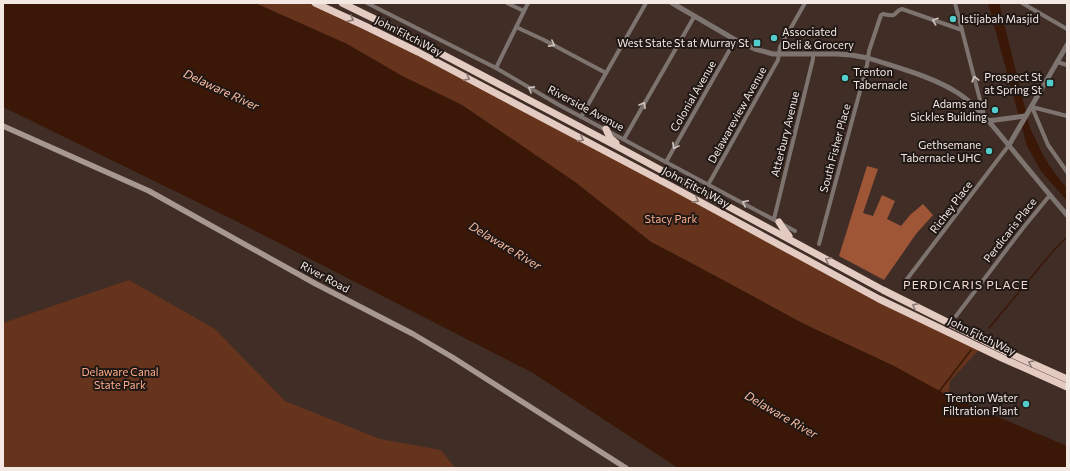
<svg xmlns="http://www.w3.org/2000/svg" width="1070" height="471" viewBox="0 0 1070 471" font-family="Commissioner,sans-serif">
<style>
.green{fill:#66331c}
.forest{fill:#9e5637}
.water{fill:#3b1707}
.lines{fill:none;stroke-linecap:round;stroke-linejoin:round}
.stream{stroke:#3b1707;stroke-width:1.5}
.minor{stroke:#7d736f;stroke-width:4}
.tertiary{stroke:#7d736f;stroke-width:5}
.secondary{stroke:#a69790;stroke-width:5.5}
.motorway{stroke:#e3cbc2;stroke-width:7}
.oneway{stroke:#8b7a74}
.oneway2{stroke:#d0c5c0}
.poi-dot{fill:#53cdcb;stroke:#201815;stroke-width:1.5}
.labels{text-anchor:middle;stroke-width:4;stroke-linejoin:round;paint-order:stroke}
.poi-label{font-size:11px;fill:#f4e8e3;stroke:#201815;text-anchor:end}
.street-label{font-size:11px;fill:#f4e8e3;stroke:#201815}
.park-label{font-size:11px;fill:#fdab89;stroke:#201815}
.water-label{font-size:12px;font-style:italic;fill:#f8baa0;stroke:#201815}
.neighbourhood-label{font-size:12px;letter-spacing:1px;fill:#f3dad0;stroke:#201815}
</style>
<rect width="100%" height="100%" fill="#402d26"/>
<g class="green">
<path d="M255,3H316L365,26L865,291L981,348L950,381L948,398L894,366L804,324L695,265L651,242L575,182L462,105L402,76L347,44Z"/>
<path d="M129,280L215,329L285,401L380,439L441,450L455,468H3V323Z"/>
</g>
<path class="forest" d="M867,166L878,169L863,213L873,216L882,195L895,201L887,219L901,226L910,215L923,204L933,215L916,234L884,280L839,256Z"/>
<g class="water">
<path d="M3,3H255L347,44L402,76L462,105L575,182L651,242L695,265L804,324L894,366L949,396L1067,446V468H678L533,373L238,222L3,107Z"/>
<path d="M988,3H999L1030,128L1044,157L1056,175L1067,188V201L1041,171L1027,146Z"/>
</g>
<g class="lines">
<g class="stream">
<path d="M989,328L1054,250L1067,237"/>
<path d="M938,393L971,350"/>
</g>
<g class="minor">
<path d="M367,3L496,68L559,105L795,231"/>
<path d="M507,3L524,11"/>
<path d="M955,3L980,100L982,105L984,116"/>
<path d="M1022,3L1067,29"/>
<path d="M516,27L544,40L606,73"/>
<path d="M1057,62L1067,65"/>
<path d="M496,68L528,3"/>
<path d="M1032,107L1048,145L1067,172"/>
<path d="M1032,107L1067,116"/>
<path d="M581,117L646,3"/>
<path d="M624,139L694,17"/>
<path d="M666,162L733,44L736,40"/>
<path d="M708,185L778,60L780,47L805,3"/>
<path d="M774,219L813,59V54"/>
<path d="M819,244L867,65L869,51L881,15L883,14C900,18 892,12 902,9L962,30"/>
<path d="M907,279L1009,145"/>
<path d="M956,316L1023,228L1050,195"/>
</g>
<g class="tertiary">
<path d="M672,3L739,42L755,49L773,54H837L851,55L868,58C898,68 931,76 958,93C979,107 995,129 1011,148C1029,170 1048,193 1067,215"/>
<path d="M988,121L1025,116"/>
<path d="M1009,145L1067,45"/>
</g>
<path class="secondary" d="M3,126L149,191L316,284L413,334L452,357L626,468"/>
<g class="motorway">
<path d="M315,3L365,26L418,52L671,186L879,299L1002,358L1067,387"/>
<path d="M342,3L383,23L622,149L883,290L1007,352L1067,379"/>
<path d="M606,129L610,138L616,143"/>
<path d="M779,222L784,230L789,236"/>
</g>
</g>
<defs><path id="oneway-chevron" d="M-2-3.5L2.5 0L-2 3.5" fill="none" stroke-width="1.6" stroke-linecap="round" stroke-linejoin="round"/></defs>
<g class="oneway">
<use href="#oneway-chevron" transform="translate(351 19) rotate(25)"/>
<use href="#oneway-chevron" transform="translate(467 78) rotate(28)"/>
<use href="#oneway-chevron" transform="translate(581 139) rotate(28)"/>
<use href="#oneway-chevron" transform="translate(696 200) rotate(28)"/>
<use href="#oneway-chevron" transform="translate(828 260) rotate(-151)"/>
<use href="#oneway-chevron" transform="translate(915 306) rotate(-153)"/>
<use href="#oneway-chevron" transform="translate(1031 363) rotate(-155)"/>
</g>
<g class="oneway2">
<use href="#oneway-chevron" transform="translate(935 21) rotate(-161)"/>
<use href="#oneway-chevron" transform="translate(552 44) rotate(28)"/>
<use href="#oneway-chevron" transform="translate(975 79) rotate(-104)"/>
<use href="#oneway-chevron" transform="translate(531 89) rotate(-151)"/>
<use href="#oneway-chevron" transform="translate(643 105) rotate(-60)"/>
<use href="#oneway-chevron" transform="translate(675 146) rotate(118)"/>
<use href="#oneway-chevron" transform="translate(745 203) rotate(-153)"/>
</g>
<g class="poi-dot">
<circle cx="953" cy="19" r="4"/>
<circle cx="774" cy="38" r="4"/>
<rect x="753" y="39" width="8" height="8" rx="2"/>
<circle cx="845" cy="78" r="4"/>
<rect x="1046" y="79" width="8" height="8" rx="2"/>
<circle cx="995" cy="110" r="4"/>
<circle cx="989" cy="151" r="4"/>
<circle cx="1026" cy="404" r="4"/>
</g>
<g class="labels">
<g class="poi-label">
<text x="961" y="23" text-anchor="start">Istijabah Masjid</text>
<text x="782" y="36" text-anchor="start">Associated<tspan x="782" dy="13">Deli &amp; Grocery</tspan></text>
<text x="749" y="47">West State St at Murray St</text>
<text x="853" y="76" text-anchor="start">Trenton<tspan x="853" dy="13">Tabernacle</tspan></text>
<text x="1042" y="81">Prospect St<tspan x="1042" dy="13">at Spring St</tspan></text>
<text x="987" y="108">Adams and<tspan x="987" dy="13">Sickles Building</tspan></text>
<text x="981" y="149">Gethsemane<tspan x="981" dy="13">Tabernacle UHC</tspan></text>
<text x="1018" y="402">Trenton Water<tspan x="1018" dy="13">Filtration Plant</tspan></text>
</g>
<g class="street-label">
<text transform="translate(409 36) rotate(27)" y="4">John Fitch Way</text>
<text transform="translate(693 96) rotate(-60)" y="4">Colonial Avenue</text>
<text transform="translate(586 108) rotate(28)" y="4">Riverside Avenue</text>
<text transform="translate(737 115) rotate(-61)" y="4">Delawareview Avenue</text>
<text transform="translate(785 134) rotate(-76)" y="4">Atterbury Avenue</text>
<text transform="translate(835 148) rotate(-75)" y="4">South Fisher Place</text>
<text transform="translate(696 187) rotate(28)" y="4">John Fitch Way</text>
<text transform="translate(951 207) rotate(-53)" y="4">Richey Place</text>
<text transform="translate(1010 230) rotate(-52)" y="4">Perdicaris Place</text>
<text transform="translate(325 277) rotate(28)" y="4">River Road</text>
<text transform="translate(982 336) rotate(26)" y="4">John Fitch Way</text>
</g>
<g class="park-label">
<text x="671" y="223">Stacy Park</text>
<text x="120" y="376">Delaware Canal<tspan x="120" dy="13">State Park</tspan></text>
</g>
<g class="water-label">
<text transform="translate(221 90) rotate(25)" y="4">Delaware River</text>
<text transform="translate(505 246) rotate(31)" y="4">Delaware River</text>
<text transform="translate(781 415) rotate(30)" y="4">Delaware River</text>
</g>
<g class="neighbourhood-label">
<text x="966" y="289">PERDICARIS PLACE</text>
</g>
</g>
<rect width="1070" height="471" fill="none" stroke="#f4e8e3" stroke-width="8"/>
</svg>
